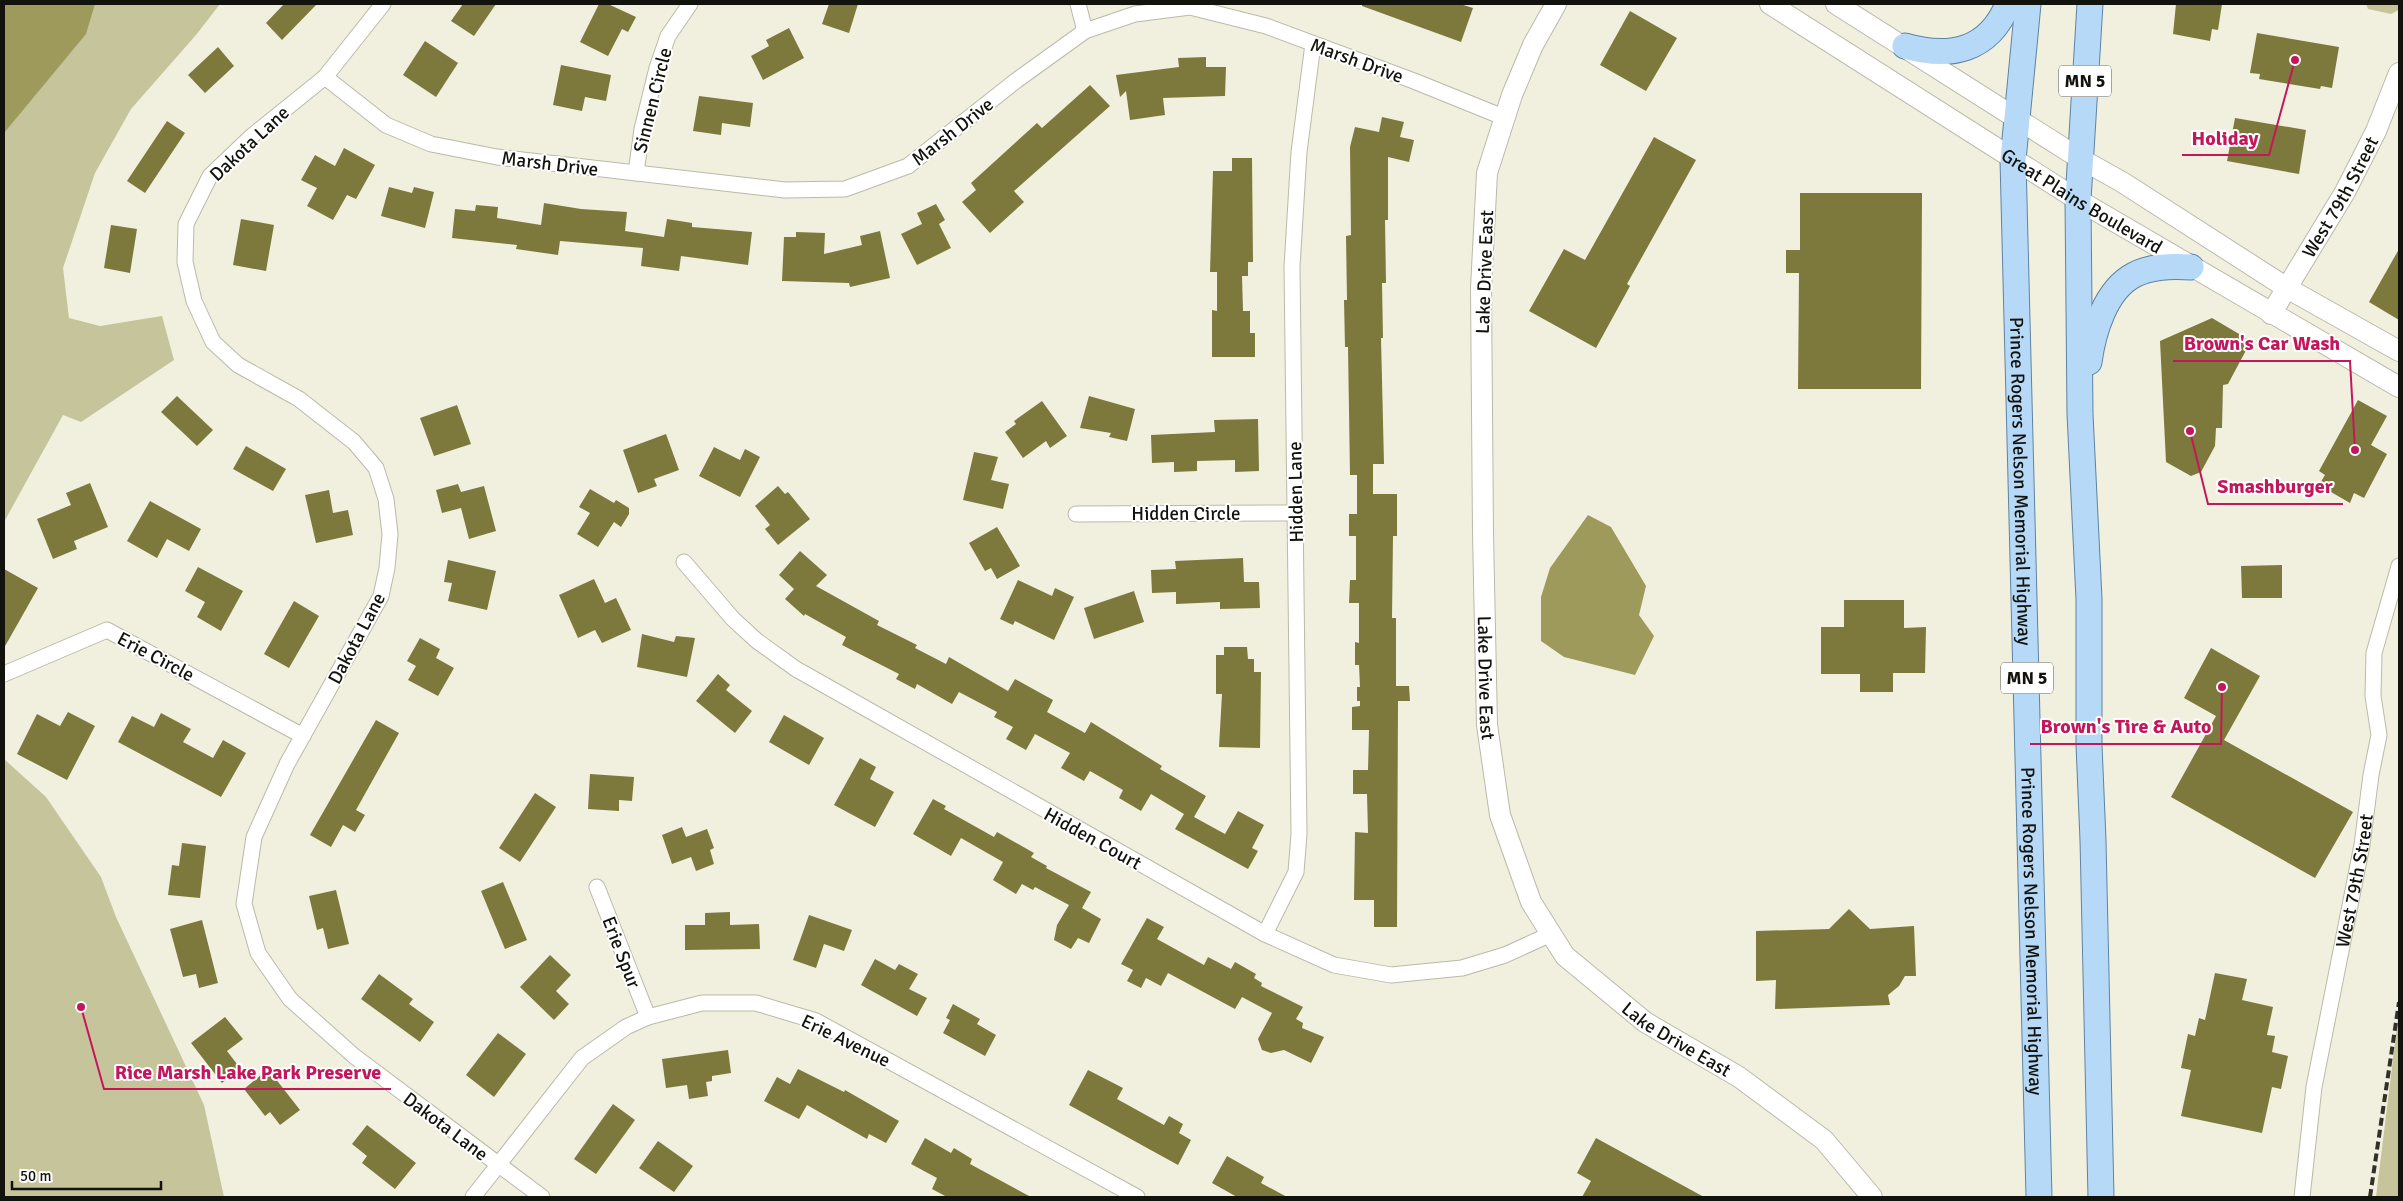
<svg xmlns="http://www.w3.org/2000/svg" width="2403" height="1201" viewBox="0 0 2403 1201" font-family="Signika,sans-serif">
<style>
.green{fill:#c6c49a}
.water{fill:#9e9a5c}
.building{fill:#7d793c}
.lines{fill:none;stroke-linecap:round;stroke-linejoin:round}
.minor-casing{stroke:#babaa9;stroke-width:17}
.tertiary-casing{stroke:#babaa9;stroke-width:22}
.primary-casing{stroke:#5e83a2;stroke-width:27}
.minor{stroke:#fff;stroke-width:15}
.tertiary{stroke:#fff;stroke-width:20}
.primary{stroke:#b7d9f8;stroke-width:25}
.rail{stroke:#313129;stroke-width:4;stroke-dasharray:8 4;stroke-linecap:butt}
.labels{text-anchor:middle;stroke-width:4;stroke-linejoin:round;paint-order:stroke}
.shield{fill:#fff;stroke:#5a5a56;stroke-width:1}
.shield-label{font-size:18px;font-weight:bold;fill:#13130d}
.street-label{font-size:19px;fill:#13130d;stroke:#fff}
.leader{fill:none;stroke:#c2185b;stroke-width:2}
.callout-dot{fill:#c2185b;stroke:#fff;stroke-width:2}
.callout-label{font-size:20px;text-anchor:middle;font-weight:bold;fill:#c2185b;stroke:#fff;stroke-width:4;stroke-linejoin:round;paint-order:stroke}
</style>
<rect width="100%" height="100%" fill="#f1f0df"/>
<g class="green">
<path d="M4,4H220L196,35L131,109L95,173L63,268L69,318L100,326L162,316L174,360L81,422L63,415L4,522Z"/>
<path d="M2366,4H2399V10L2391,14L2368,9Z"/>
<path d="M4,759L46,797L101,877L116,917L204,1105L224,1197H4Z"/>
<path d="M2399,1010V1197H2376Z"/>
</g>
<g class="water">
<path d="M4,4H95L86,34L4,133Z"/>
<path d="M1588,515L1611,527L1646,586L1639,615L1654,636L1635,675L1564,657L1541,641V597L1550,568Z"/>
</g>
<g class="building">
<path d="M284,4H317L282,40L266,23Z"/>
<path d="M463,4H496L474,36L451,21Z"/>
<path d="M599,4H608L636,17L628,32L622,29L608,56L580,42Z"/>
<path d="M829,4H858L849,33L822,24Z"/>
<path d="M1362,4H1460L1473,8L1461,42L1362,6Z"/>
<path d="M2176,4H2222L2218,30L2212,29L2210,41L2173,34Z"/>
<path d="M1630,11L1677,38L1646,91L1600,65Z"/>
<path d="M789,28L804,58L763,80L751,56L769,46L766,40Z"/>
<path d="M2257,33L2339,47L2332,88L2321,86L2320,89L2259,79L2260,74L2250,73Z"/>
<path d="M425,41L458,63L436,97L403,75Z"/>
<path d="M218,47L234,66L205,93L188,75Z"/>
<path d="M1206,57V67H1226L1225,96L1163,98L1165,115L1130,120L1126,91L1120,97L1116,75L1179,67L1178,58Z"/>
<path d="M561,65L611,75L606,101L585,97L582,111L553,105Z"/>
<path d="M1090,85L1110,106L1014,191L1024,202L990,233L962,202L976,190L971,183L1037,123L1042,128Z"/>
<path d="M699,96L753,103L750,127L722,123L721,135L693,131Z"/>
<path d="M1382,117L1404,122L1400,137L1414,140L1409,162L1388,157V220H1385L1386,283H1382L1383,338H1381L1384,464H1373V494H1397V536H1393L1392,618H1396V686H1409L1410,701H1398L1397,927H1374V900H1354L1355,832L1368,833L1367,794H1353V770H1368L1369,730H1352V707L1360,706V701H1357V687H1360L1359,665H1355V642L1359,643V603H1349L1350,580H1356V536H1349V514H1357V475H1350L1348,347H1345L1344,300H1347L1346,236L1351,235L1350,147L1355,127L1379,132Z"/>
<path d="M2235,118L2306,130L2299,174L2227,161Z"/>
<path d="M167,121L185,133L145,193L127,181Z"/>
<path d="M1654,137L1696,160L1627,284L1630,286L1596,348L1529,311L1564,249L1585,260Z"/>
<path d="M344,148L375,165L356,199L347,195L333,220L307,206L317,188L301,180L315,155L335,166Z"/>
<path d="M1232,158H1252L1253,262H1248V276H1242L1243,311H1250V333H1255V357H1212V310L1217,311V272H1210L1213,171H1232Z"/>
<path d="M389,187L412,193L414,187L434,192L425,228L381,216Z"/>
<path d="M1800,193H1922L1921,389H1798L1799,273H1786V250H1800Z"/>
<path d="M544,203L581,209L627,212L625,231L664,237L667,219L692,223V227L752,232L748,265L681,256L679,271L641,266L643,248L560,241L558,255L516,249L517,245L452,238L455,209L475,211L476,205L498,207L497,218L541,225Z"/>
<path d="M936,204L945,220L939,224L951,248L917,265L901,234L922,224L917,213Z"/>
<path d="M241,219L274,225L266,271L233,265Z"/>
<path d="M111,225L137,229L130,273L104,268Z"/>
<path d="M880,231L890,278L850,287L849,283L782,281L784,237H796V232L825,233L824,254L862,245L860,236Z"/>
<path d="M2399,249V320L2369,302Z"/>
<path d="M2212,318L2251,341L2228,384L2223,385L2222,428H2216L2215,446L2201,472L2191,476L2166,462L2160,341Z"/>
<path d="M177,396L213,430L197,446L161,412Z"/>
<path d="M1089,396L1135,409L1127,441L1109,437L1111,433L1080,428Z"/>
<path d="M2358,400L2387,416L2371,445L2387,454L2364,498L2354,493L2350,503L2319,485L2325,475L2319,471Z"/>
<path d="M1042,401L1067,436L1050,448L1046,441L1023,458L1005,432L1016,424L1014,421Z"/>
<path d="M457,405L471,444L434,456L420,418Z"/>
<path d="M1258,419L1259,471L1235,472V460L1197,461V471L1174,472V462L1152,463L1151,435L1215,432L1214,420Z"/>
<path d="M666,434L679,470L654,479L657,486L638,493L623,450Z"/>
<path d="M246,446L286,469L273,491L233,469Z"/>
<path d="M714,447L740,460L745,449L760,457L740,497L699,476Z"/>
<path d="M974,452L998,457L991,480L1009,484L1003,509L963,500Z"/>
<path d="M90,483L108,527L74,541L77,549L53,559L37,519L71,505L66,493Z"/>
<path d="M458,484L461,492L484,486L496,531L469,539L461,508L442,513L436,490Z"/>
<path d="M778,486L785,494L788,492L810,519L778,545L765,529L770,525L755,506Z"/>
<path d="M590,489L614,503L616,500L629,508V514L621,527L614,522L598,547L577,534L590,513L579,507Z"/>
<path d="M329,490L333,513L348,510L353,535L316,543L305,495Z"/>
<path d="M150,501L201,529L189,551L167,539L157,558L127,541Z"/>
<path d="M997,527L1020,566L997,579L991,568L985,571L969,543Z"/>
<path d="M800,551L827,575L816,586L879,621L877,625L917,645L915,648L946,664L949,657L1008,691L1015,679L1053,700L1047,712L1085,733L1091,722L1162,766L1160,769L1206,796L1194,817L1225,834L1238,811L1264,825L1252,848L1258,851L1248,869L1175,829L1184,814L1151,794L1141,811L1119,798L1123,790L1090,771L1084,781L1061,768L1070,753L1035,734L1026,750L1006,739L1013,727L994,717L997,712L959,692L952,704L917,684L915,689L896,679L899,674L842,645L846,637L805,614L804,616L785,599L794,589L779,575Z"/>
<path d="M1243,558L1244,582H1259L1260,608L1220,609V602L1176,604V592L1152,593L1151,570L1176,569L1175,561Z"/>
<path d="M448,560L496,571L487,610L448,601L452,583L444,582Z"/>
<path d="M2282,565V598H2242L2241,566Z"/>
<path d="M198,567L243,591L221,631L197,617L205,602L185,591Z"/>
<path d="M4,569L38,588L4,648Z"/>
<path d="M594,579L605,603L616,598L631,630L602,643L595,630L578,638L559,595Z"/>
<path d="M1018,580L1052,596L1055,588L1074,597L1054,640L1015,621L1013,625L1000,619Z"/>
<path d="M1134,591L1144,622L1094,639L1084,608Z"/>
<path d="M1844,600H1904V628L1926,627L1925,673H1893V692H1860V674H1821V627H1844Z"/>
<path d="M294,601L319,616L289,668L264,654Z"/>
<path d="M642,634L674,642L676,636L695,638L687,677L637,667Z"/>
<path d="M420,638L440,649L436,658L454,668L438,696L408,680L416,666L407,661Z"/>
<path d="M1224,647H1247L1248,659H1254V672H1261L1260,748L1219,747L1222,694H1216V655H1224Z"/>
<path d="M2211,648L2260,676L2224,740L2353,812L2315,878L2171,797L2216,716L2184,698Z"/>
<path d="M718,674L730,685L726,690L752,711L735,733L696,701Z"/>
<path d="M68,712L95,726L67,780L17,754L37,714L60,726Z"/>
<path d="M161,713L191,729L183,742L213,758L223,740L246,753L221,797L118,742L132,716L154,727Z"/>
<path d="M784,715L824,738L809,765L769,742Z"/>
<path d="M376,720L399,733L356,810L365,815L355,832L343,825L331,847L310,835Z"/>
<path d="M860,758L876,767L870,779L894,792L875,827L834,805Z"/>
<path d="M590,774L634,777L632,801L619,800V811L588,809Z"/>
<path d="M535,793L556,807L520,862L499,848Z"/>
<path d="M933,799L946,806L944,809L994,837L997,832L1034,853L1031,857L1047,866L1046,868L1091,892L1082,908L1101,919L1089,943L1078,938L1071,949L1054,940L1057,925L1069,905L1035,887L1033,890L1022,884L1016,894L993,880L1003,862L961,838L951,856L913,834Z"/>
<path d="M682,827L686,837L707,829L714,848L710,850L714,864L696,871L691,857L672,864L662,835Z"/>
<path d="M182,843L206,846L200,898L168,895L172,865L179,866Z"/>
<path d="M503,882L527,940L505,949L481,891Z"/>
<path d="M336,890L349,944L328,949L323,928L317,930L309,896Z"/>
<path d="M1849,909L1870,929L1914,926L1916,976H1905L1899,986L1888,995L1890,1005L1775,1009L1776,980L1756,981V931L1829,929Z"/>
<path d="M730,912V925L759,924L760,949L685,950V925H705V913Z"/>
<path d="M809,915L852,930L844,951L824,944L816,968L793,960Z"/>
<path d="M1147,918L1164,927L1157,939L1204,965L1208,957L1231,969L1235,962L1256,974L1254,978L1262,983L1261,986L1303,1007L1296,1019L1303,1023L1302,1028L1324,1037L1311,1063L1284,1050L1271,1053L1262,1050L1258,1039L1272,1013L1242,997L1235,1009L1168,973L1161,986L1146,978L1141,988L1127,981L1133,970L1121,964Z"/>
<path d="M202,920L218,983L199,988L196,974L183,977L170,929Z"/>
<path d="M550,955L571,975L556,991L569,1004L554,1020L520,987Z"/>
<path d="M875,959L895,970L899,964L918,974L909,989L927,998L917,1016L861,985Z"/>
<path d="M2215,973L2247,979L2242,1000L2273,1007L2267,1035L2275,1036L2272,1052L2288,1056L2281,1089L2272,1087L2262,1133L2181,1116L2191,1070L2181,1068L2188,1034L2195,1036L2199,1018L2205,1020Z"/>
<path d="M379,974L413,999L409,1004L434,1022L420,1042L361,999Z"/>
<path d="M953,1004L980,1019L977,1024L996,1035L985,1056L943,1033L950,1020L946,1018Z"/>
<path d="M225,1017L243,1039L227,1051L240,1068L222,1083L191,1043Z"/>
<path d="M498,1033L526,1054L494,1097L466,1075Z"/>
<path d="M728,1050L731,1073L712,1076V1081L706,1082L708,1096L689,1099L687,1085L666,1088L662,1059Z"/>
<path d="M268,1069L300,1110L280,1125L270,1112L265,1116L244,1089Z"/>
<path d="M798,1069L844,1092L845,1090L899,1121L886,1143L869,1134L867,1139L807,1105L799,1119L764,1101L777,1077L790,1084Z"/>
<path d="M1088,1070L1123,1088L1117,1099L1164,1125L1169,1116L1183,1124L1179,1133L1191,1140L1178,1165L1069,1105Z"/>
<path d="M613,1104L635,1120L596,1174L574,1159Z"/>
<path d="M367,1125L416,1163L395,1189L362,1163L367,1156L352,1144Z"/>
<path d="M925,1138L951,1153L954,1148L972,1159L970,1164L1031,1197H947L932,1189L937,1178L911,1164Z"/>
<path d="M1596,1138L1704,1197H1582L1591,1181L1577,1173Z"/>
<path d="M658,1141L693,1166L674,1192L639,1168Z"/>
<path d="M1227,1156L1264,1177L1261,1183L1287,1197H1237L1212,1183Z"/>
</g>
<g class="lines">
<defs>
<g id="minor">
<path d="M383,4L325,77L252,136L210,176L186,224L185,262L194,301L213,342L238,365L299,399L354,442L376,468L386,499L390,534L387,568L381,596L287,764L254,837L244,904L258,953L290,999L354,1056L542,1197"/>
<path d="M1078,4L1085,31"/>
<path d="M325,77L386,125L431,144L497,157L785,190L845,189L908,166L1017,80L1085,31L1135,14L1190,7L1266,26L1414,81L1503,117"/>
<path d="M636,173L642,129L657,68L668,36L690,4"/>
<path d="M1076,514L1296,513"/>
<path d="M684,562L733,619L757,641L796,669L1265,934L1334,965L1391,975L1462,968L1505,955L1551,934"/>
<path d="M4,674L107,630L303,736"/>
<path d="M597,887L648,1017"/>
<path d="M1265,934L1296,872L1299,834L1292,267L1299,152L1313,44"/>
<path d="M473,1197L582,1058L626,1027L648,1017L702,1003H756L816,1021L1137,1197"/>
<path id="s1" d="M2302,1197L2314,1087L2362,845L2371,775L2379,735L2373,696L2374,653L2399,566"/>
</g>
<g id="tertiary">
<path id="s2" d="M1556,4L1533,45L1512,95L1487,173L1481,288L1483,533L1487,725L1500,815L1531,902L1565,956L1645,1022L1739,1077L1824,1140L1872,1197"/>
<path id="s3" d="M1770,4L2078,200L2399,387"/>
<path d="M1836,4L2079,158L2122,182L2287,288L2399,351"/>
<path id="s4" d="M2271,314L2345,192L2376,131L2399,73"/>
</g>
<g id="primary">
<path id="s5" d="M2028,4L2013,160L2039,1197"/>
<path d="M2090,4L2078,200L2080,414L2089,599V745L2093,840L2101,1197"/>
<path d="M1905,46C1950,59 1989,51 2008,4"/>
<path d="M2089,362C2093,333 2105,290 2134,275C2151,266 2171,266 2191,267"/>
</g>
</defs>
<use href="#minor" class="minor-casing"/>
<use href="#tertiary" class="tertiary-casing"/>
<use href="#primary" class="primary-casing"/>
<use href="#minor" class="minor"/>
<use href="#tertiary" class="tertiary"/>
<use href="#primary" class="primary"/>
<path class="rail" d="M2370,1197L2399,1002"/>
</g>
<g class="labels">
<g class="shield">
<rect x="2059" y="65.5" width="52" height="31" rx="4"/>
<rect x="2001" y="662.5" width="52" height="31" rx="4"/>
</g>
<g class="shield-label">
<text x="2085" y="87">MN 5</text>
<text x="2027" y="684">MN 5</text>
</g>
<g class="street-label">
<text transform="translate(1357 60) rotate(20)" y="7">Marsh Drive</text>
<text transform="translate(652 100) rotate(-76)" y="7">Sinnen Circle</text>
<text transform="translate(952 131) rotate(-38)" y="7">Marsh Drive</text>
<text transform="translate(249 143) rotate(-43)" y="7">Dakota Lane</text>
<text transform="translate(550 163) rotate(7)" y="7">Marsh Drive</text>
<text dy="7" stroke="none"><textPath href="#s4" startOffset="136">West 79th Street</textPath></text>
<text dy="7" stroke="none"><textPath href="#s3" startOffset="369">Great Plains Boulevard</textPath></text>
<text transform="translate(1484 272) rotate(-88)" y="7">Lake Drive East</text>
<text dy="7" stroke="none"><textPath href="#s5" startOffset="478">Prince Rogers Nelson Memorial Highway</textPath></text>
<text transform="translate(1295 492) rotate(-91)" y="7">Hidden Lane</text>
<text x="1186" y="520">Hidden Circle</text>
<text transform="translate(356 638) rotate(-62)" y="7">Dakota Lane</text>
<text transform="translate(156 656) rotate(28)" y="7">Erie Circle</text>
<text dy="7" stroke="none"><textPath href="#s2" startOffset="688">Lake Drive East</textPath></text>
<text transform="translate(1093 838) rotate(29)" y="7">Hidden Court</text>
<text dy="7" stroke="none"><textPath href="#s1" startOffset="321">West 79th Street</textPath></text>
<text dy="7" stroke="none"><textPath href="#s5" startOffset="928">Prince Rogers Nelson Memorial Highway</textPath></text>
<text transform="translate(622 952) rotate(69)" y="7">Erie Spur</text>
<text dy="7" stroke="none"><textPath href="#s2" startOffset="1122">Lake Drive East</textPath></text>
<text transform="translate(846 1040) rotate(26)" y="7">Erie Avenue</text>
<text transform="translate(446 1126) rotate(37)" y="7">Dakota Lane</text>
</g>
</g>
<path class="leader" d="M2295 60L2269 155H2182M2355 450L2350 361H2173M2190 431L2208 504H2343M2222 687L2221 744H2030M81 1007L104 1089H391"/>
<g class="callout-dot">
<circle cx="2295" cy="60" r="5"/>
<circle cx="2355" cy="450" r="5"/>
<circle cx="2190" cy="431" r="5"/>
<circle cx="2222" cy="687" r="5"/>
<circle cx="81" cy="1007" r="5"/>
</g>
<g class="callout-label">
<text x="2225" y="145">Holiday</text>
<text x="2262" y="350">Brown's Car Wash</text>
<text x="2275" y="493">Smashburger</text>
<text x="2126" y="733">Brown's Tire &amp; Auto</text>
<text x="248" y="1079">Rice Marsh Lake Park Preserve</text>
</g>
<rect width="2403" height="1201" fill="none" stroke="#13130d" stroke-width="10"/>
<path d="M12 1181v8h149v-8" fill="none" stroke="#13130d" stroke-width="2.5"/>
<text x="20" y="1181" font-size="15" fill="#13130d" stroke="#ffffff" stroke-width="4" paint-order="stroke">50 m</text>
</svg>
